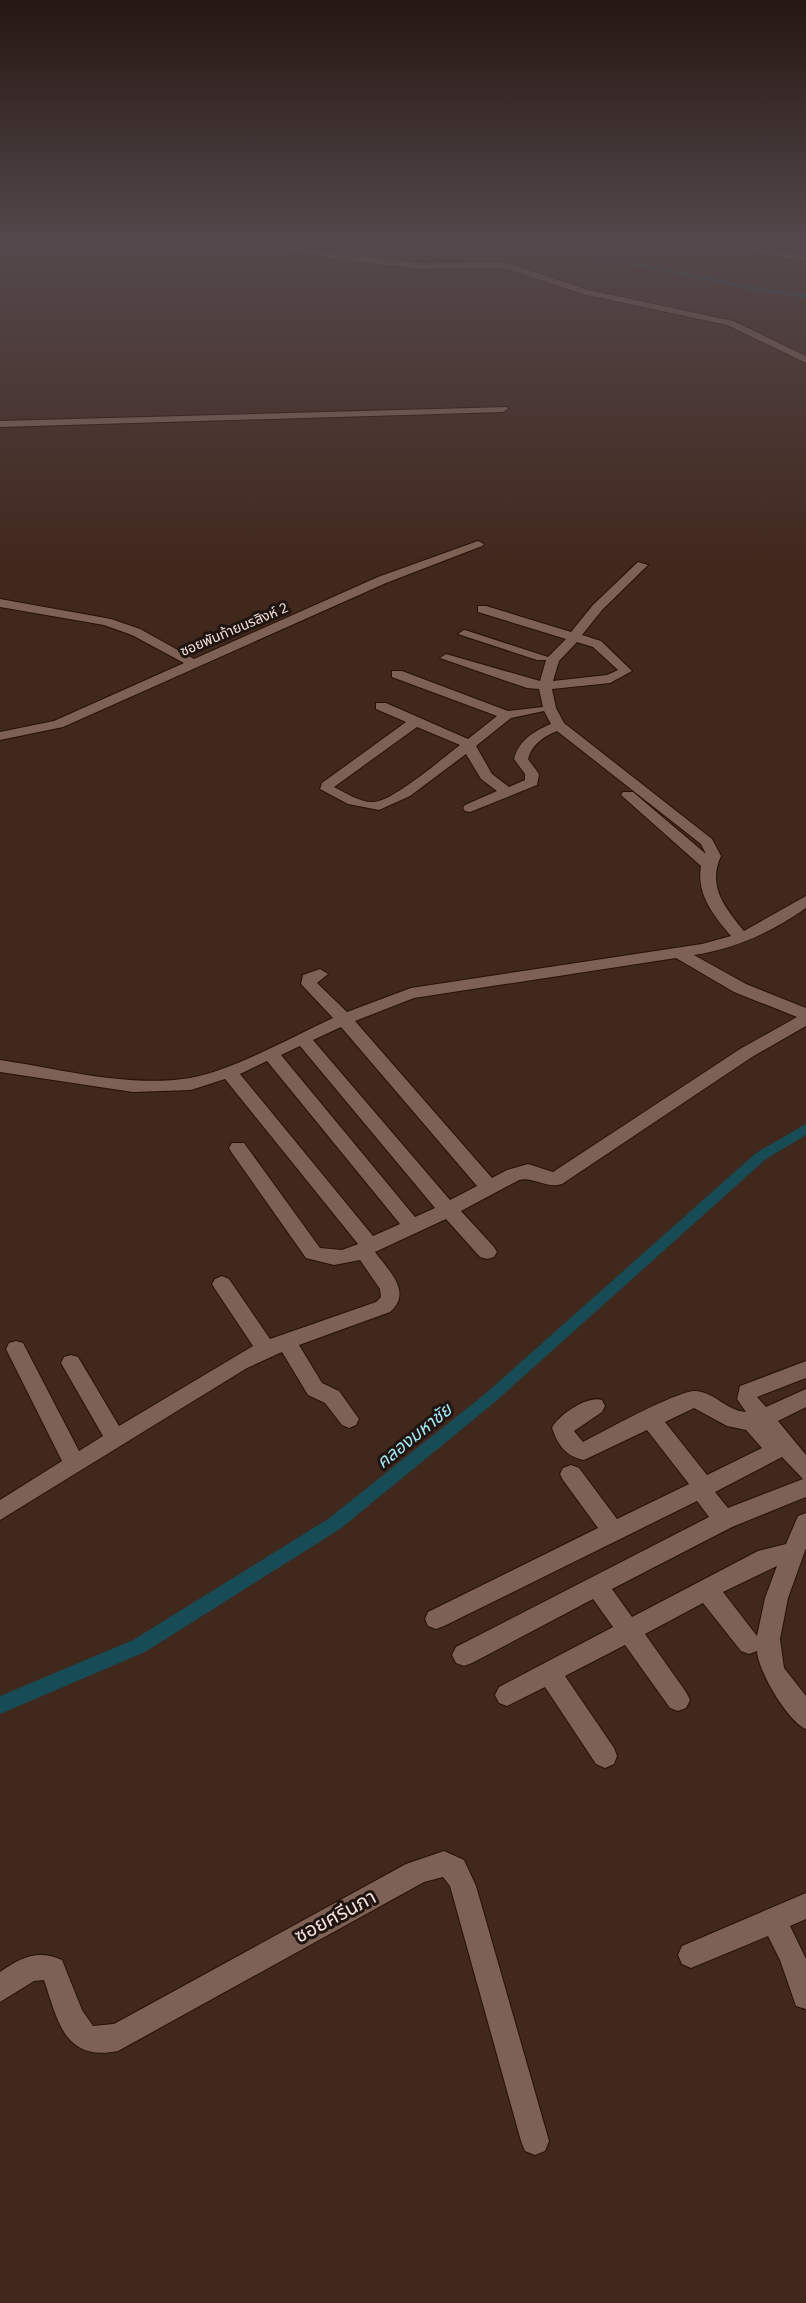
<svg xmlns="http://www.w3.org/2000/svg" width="806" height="2303" viewBox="0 0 806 2303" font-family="'IBM Plex Sans','Noto Sans Thai',sans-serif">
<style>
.green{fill:#29421c}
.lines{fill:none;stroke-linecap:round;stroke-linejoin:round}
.canal{fill:#174b56;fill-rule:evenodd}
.minor-casing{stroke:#271006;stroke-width:2}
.minor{fill:#7d6154;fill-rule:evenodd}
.labels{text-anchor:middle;stroke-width:6;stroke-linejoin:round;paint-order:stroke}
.far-street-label{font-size:14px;fill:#f3e2db;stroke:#201410}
.water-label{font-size:18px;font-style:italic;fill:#a1e9f9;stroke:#201410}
.near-street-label{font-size:20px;fill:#f3e2db;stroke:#201410}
</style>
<rect width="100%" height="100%" fill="#41281d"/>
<path class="green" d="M765,240H806V252L777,247Z"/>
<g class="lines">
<g class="canal">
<path d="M513,240H523L762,288L806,294V298L762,292Z"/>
<path d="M806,1124V1135L766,1159L495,1402L340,1529L145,1652L0,1714V1696L133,1640L328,1519L485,1394L756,1153Z"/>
</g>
<defs>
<g id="minor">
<path d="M237,240H253L342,254L421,263L505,262L588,290L733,321L806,356V363L727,325L583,294L504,268L421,269L342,260Z"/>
<path d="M740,240H749L761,249L806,255V261L756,253Z"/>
<path d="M507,407L508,409L503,412L0,427V421Z"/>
<path d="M478,541L484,544L482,546L386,583L63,727L0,740V732L54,721L184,663L132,635L104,625L0,607V599L111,619L140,629L194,659L378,577Z"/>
<path d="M638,562L648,565L602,610L582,635L601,641L632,671L610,683L552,689L556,708L564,723L712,839L721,856C707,886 725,908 744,931L806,896V908C772,932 735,949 694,955L746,984L806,1008V1026L752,1057L562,1184C546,1189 533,1176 519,1180L461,1211L494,1247L497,1252L494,1257L487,1259L480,1257L446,1219L375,1252C389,1271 413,1292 390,1312L299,1345L322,1383L339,1391L359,1419L356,1425L349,1428L342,1425L325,1403L308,1395L282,1352L247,1368L0,1520V1500L62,1461L6,1349L9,1343L16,1341L23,1343L79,1451L103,1436L61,1363L64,1357L71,1355L78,1357L119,1426L253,1346L215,1289L212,1284L215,1279L222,1276L229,1279L270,1339L376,1302L381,1297L380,1289L360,1260L334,1265L306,1258L232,1153L229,1148L232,1143H244L320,1248L342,1250L358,1244L225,1079L191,1090L133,1092L0,1072V1060C61,1069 129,1088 190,1078C231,1071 294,1036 333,1018L301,984L303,975L320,969L328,974L317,983L347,1012L411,988L702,944L731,936C714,916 696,894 701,866L621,795L623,792H633L706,854L701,844L557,731C543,737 532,744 528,759L539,774L537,785L470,812L465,811L463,808L465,805L497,791L481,779L466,754L410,796L379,810L348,804L320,789L322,783L406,722L376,709V703H386L468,739L497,716L392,677V671H402L508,711L543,707L539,689L527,688L440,658L446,654L540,681L546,660H537L458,634L464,630L468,631L548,657L566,639L478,612V606H486L571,632L593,605ZM577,642L593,647L618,670L607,675L553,681L559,661ZM544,711L551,724C534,731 519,740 514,759L525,774V780L509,787L492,774L476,746L511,718ZM417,727L460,745C443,758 393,801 374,802C361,803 346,793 334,787ZM676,958L734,992L797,1017L740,1049L553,1172L528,1164L507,1170L492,1178L355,1021L414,998ZM341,1027L477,1186L450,1200L313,1040ZM300,1046L435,1208L415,1217L281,1055ZM267,1061L400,1224L373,1236L240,1074Z"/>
<path d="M806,1361V1378L757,1397L766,1407L806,1389V1407L778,1421L806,1455V1497L732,1527L612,1589L632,1617L758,1551L786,1544L798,1516L806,1513V1548L788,1598L780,1639L784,1668L806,1696V1729C788,1722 758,1671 757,1651L749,1654L741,1651L703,1603L645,1634L686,1692L690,1700L686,1708L678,1711L670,1708L625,1645L565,1676L614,1748L617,1756L614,1764L605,1768L596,1764L545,1687L507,1706L499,1703L495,1695L499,1687L613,1627L593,1599L472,1663L464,1666L456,1663L452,1655L456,1647L709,1517L697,1501L444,1626L436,1629L428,1626L425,1619L428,1612L598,1528L563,1480L560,1474L563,1468L571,1465L579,1468L617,1519L689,1484L647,1430L584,1460C565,1456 558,1445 552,1428C558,1415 588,1395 602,1400L605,1406L602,1412L574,1431L583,1442C602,1432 680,1389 696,1391C716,1393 727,1411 746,1412L737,1399L740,1386ZM694,1408L727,1426L746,1430L762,1448L707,1475L665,1422ZM782,1457L803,1479L728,1508L715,1492ZM777,1566L765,1598L757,1636L723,1592Z"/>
<path d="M444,1851L464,1860L476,1886L549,2141L545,2151L535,2155L525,2151L521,2141L450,1886L443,1877L424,1882L118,2051C64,2062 58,2021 44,1980L34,1981L0,2002V1972C21,1957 38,1949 62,1960L82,2010L93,2026L114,2024L406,1864Z"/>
<path d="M806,1893V1919L790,1926L806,1959V2009L796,2006L780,1960L768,1936L691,1968L682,1964L678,1955L682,1946Z"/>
</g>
</defs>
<use href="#minor" class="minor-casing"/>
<use href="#minor" class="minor"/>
</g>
<linearGradient id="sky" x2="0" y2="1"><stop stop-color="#241610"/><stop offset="0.43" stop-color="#54484c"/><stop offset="1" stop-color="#54484c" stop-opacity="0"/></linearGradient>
<rect width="806" height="562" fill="url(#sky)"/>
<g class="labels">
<g class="far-street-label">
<text transform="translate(234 629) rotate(-23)" y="5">ซอยพันท้ายนรสิงห์ 2</text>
</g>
<g class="water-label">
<text transform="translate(414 1436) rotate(-39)" y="6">คลองมหาชัย</text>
</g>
<g class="near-street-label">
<text transform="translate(335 1916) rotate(-28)" y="7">ซอยศรีนภา</text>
</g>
</g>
</svg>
